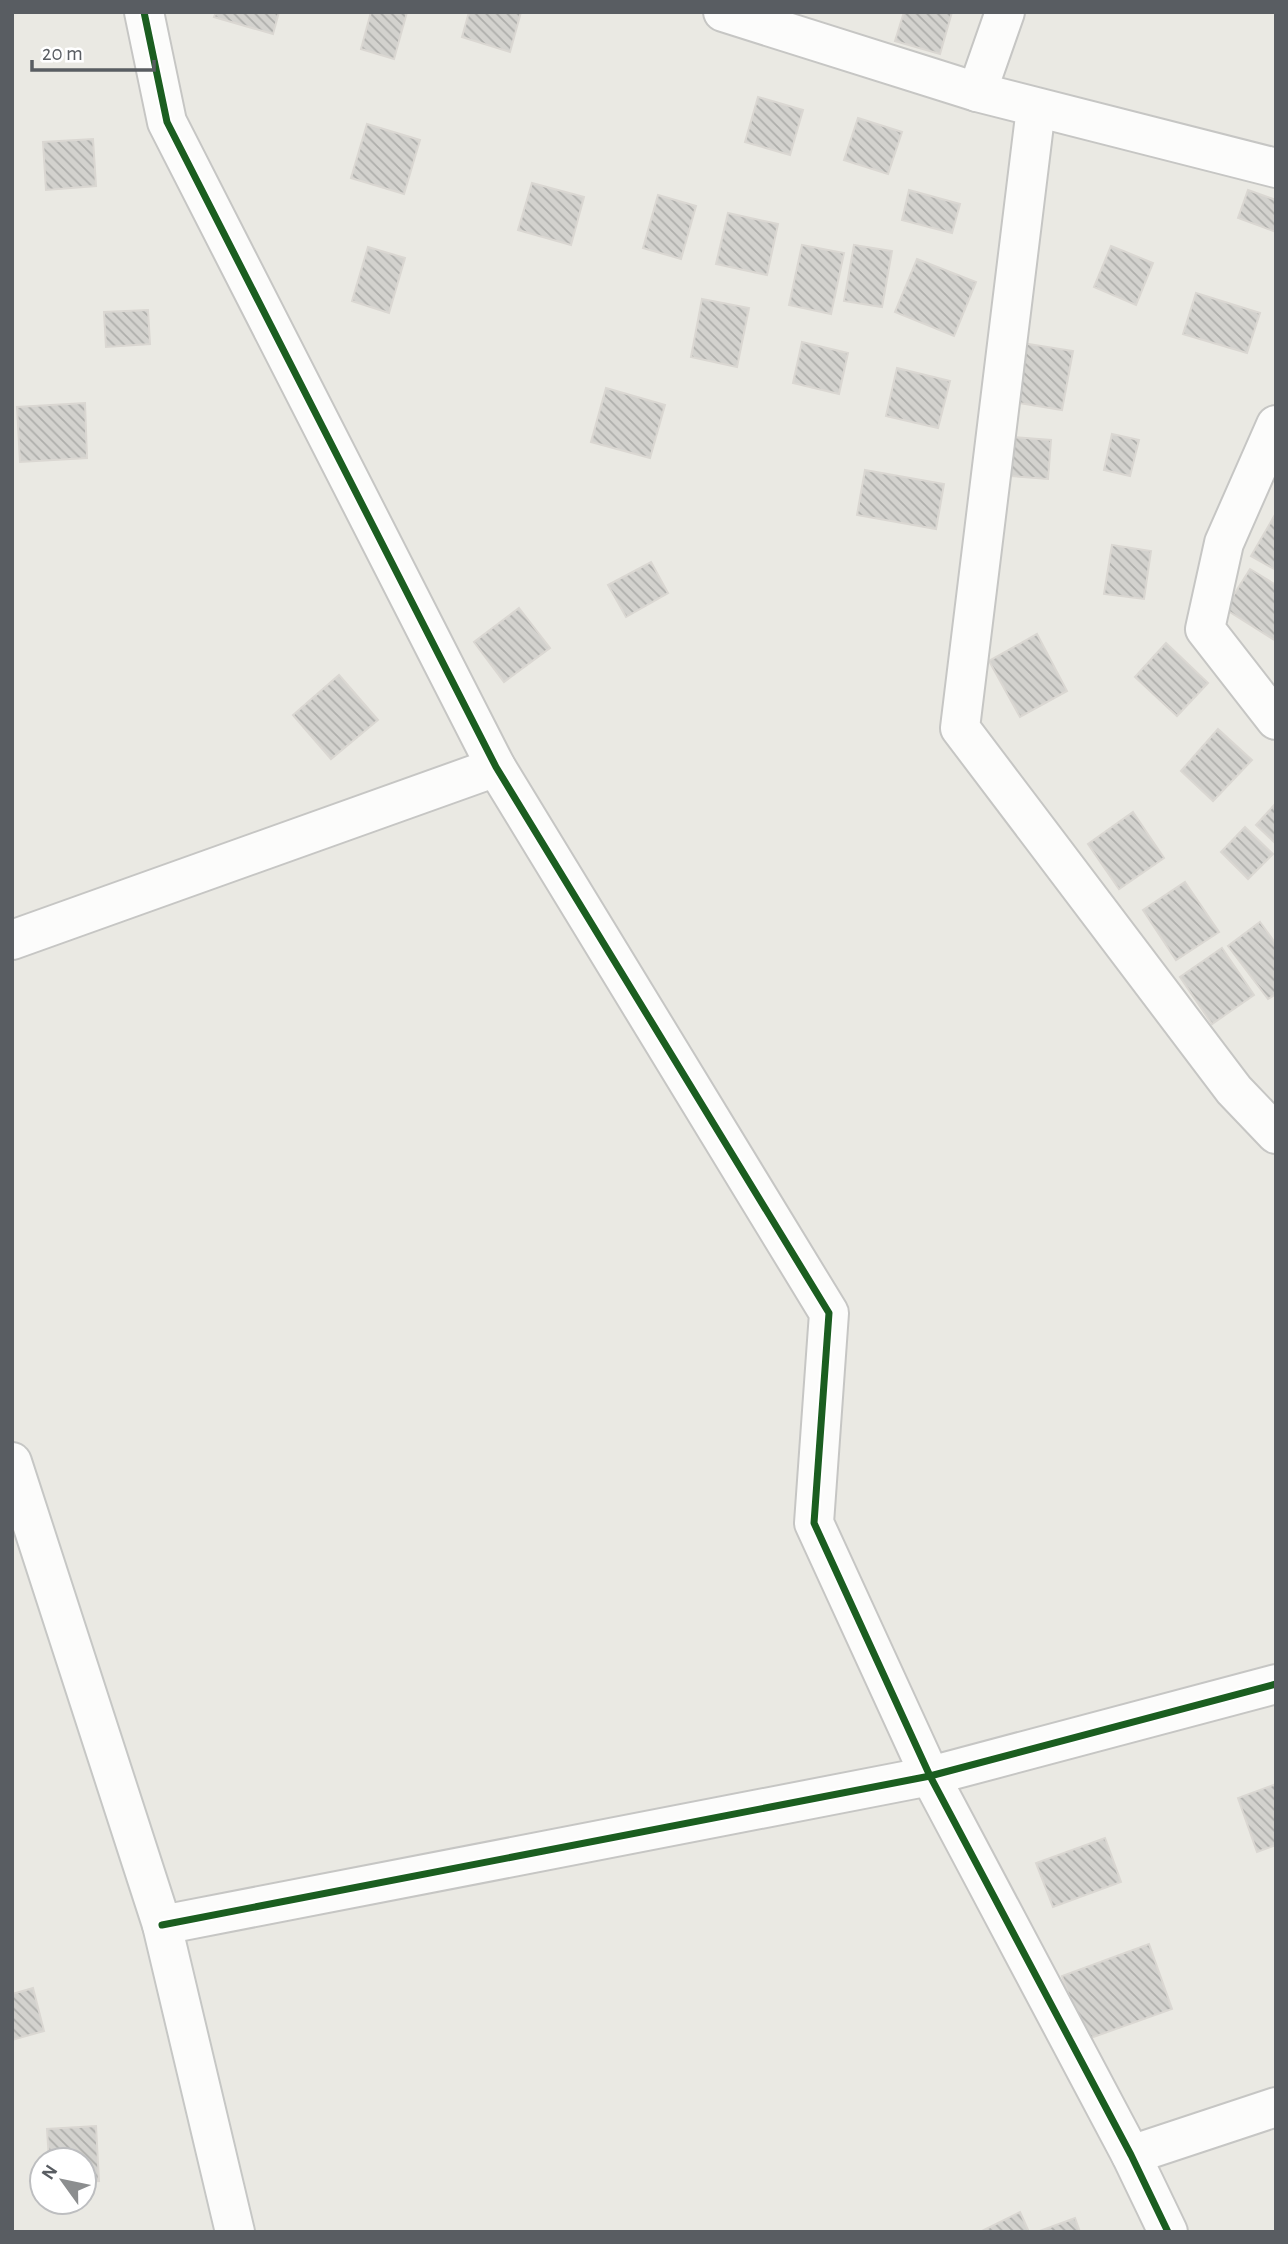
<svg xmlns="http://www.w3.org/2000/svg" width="1288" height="2244" viewBox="0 0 1288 2244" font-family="'Alegreya Sans',sans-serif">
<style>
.building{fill:url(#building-back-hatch);stroke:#dad7d2;stroke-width:2}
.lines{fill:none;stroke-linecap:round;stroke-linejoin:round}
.street-casing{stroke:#c6c6c4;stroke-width:42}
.secondary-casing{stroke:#c6c7c5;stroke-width:42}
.street{stroke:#fcfcfb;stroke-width:38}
.secondary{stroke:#fcfcfb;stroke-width:38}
.cycleway-casing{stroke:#fff;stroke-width:11}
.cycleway{stroke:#1b5e20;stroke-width:7}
</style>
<defs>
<pattern id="building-back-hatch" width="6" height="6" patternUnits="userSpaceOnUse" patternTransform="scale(1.75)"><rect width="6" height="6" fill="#d3d2ce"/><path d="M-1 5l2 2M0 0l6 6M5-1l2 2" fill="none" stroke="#aeaeab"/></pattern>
</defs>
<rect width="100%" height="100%" fill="#eae9e3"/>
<g class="building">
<path d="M216,12H279L273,34L214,17Z"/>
<path d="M371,12H407L394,59L361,49Z"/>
<path d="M469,12H521L510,52L462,37Z"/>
<path d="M904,12H952L940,54L895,41Z"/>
<path d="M758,97L803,110L790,155L745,142Z"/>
<path d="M858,118L902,132L888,174L844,160Z"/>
<path d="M367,124L420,140L404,194L351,178Z"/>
<path d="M93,139L96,186L46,190L43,142Z"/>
<path d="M532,183L584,197L571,245L518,230Z"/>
<path d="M909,190L960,204L952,233L902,220Z"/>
<path d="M1248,190L1276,200V232L1238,218Z"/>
<path d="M658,195L696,206L681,259L643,248Z"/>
<path d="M728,213L778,224L767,275L716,264Z"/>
<path d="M802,245L844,253L831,314L789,305Z"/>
<path d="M854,245L892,251L882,307L844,301Z"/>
<path d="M1111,246L1153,263L1136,305L1094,287Z"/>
<path d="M368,247L405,258L389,313L352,301Z"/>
<path d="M917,259L976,282L954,336L895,312Z"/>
<path d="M1196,293L1260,313L1247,353L1183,334Z"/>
<path d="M702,299L749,308L737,367L691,357Z"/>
<path d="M148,310L150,344L106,347L104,312Z"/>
<path d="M802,342L848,353L839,394L793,383Z"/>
<path d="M1016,342L1073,351L1062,410L1006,401Z"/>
<path d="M897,368L950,381L938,428L886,416Z"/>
<path d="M606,388L665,405L650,458L591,442Z"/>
<path d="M85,403L87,458L20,462L17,407Z"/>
<path d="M1112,434L1139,440L1130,476L1104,470Z"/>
<path d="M1014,437L1051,440L1048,479L1011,476Z"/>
<path d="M865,470L944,484L936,529L857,515Z"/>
<path d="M1276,513V570L1251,556Z"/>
<path d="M1112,545L1151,551L1144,599L1104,594Z"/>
<path d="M651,562L668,593L626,617L608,585Z"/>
<path d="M1250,569L1276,585V641L1225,609Z"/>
<path d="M519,608L550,648L504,682L474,642Z"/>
<path d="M1037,634L1067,691L1020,717L989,661Z"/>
<path d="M1166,643L1208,683L1177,716L1135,677Z"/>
<path d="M339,675L378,720L331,759L293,715Z"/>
<path d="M1218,729L1252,760L1213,801L1181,771Z"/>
<path d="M1276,803V844L1256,825Z"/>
<path d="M1133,812L1164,858L1119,889L1088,844Z"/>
<path d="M1245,827L1273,854L1248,879L1221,852Z"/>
<path d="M1185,882L1219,932L1176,960L1143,910Z"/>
<path d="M1260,922L1276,944V994L1268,999L1228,946Z"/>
<path d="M1222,948L1254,995L1212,1024L1180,977Z"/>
<path d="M1276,1784V1845L1257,1852L1238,1798Z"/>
<path d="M1105,1838L1121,1882L1053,1907L1036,1863Z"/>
<path d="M1149,1944L1172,2009L1085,2040L1062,1976Z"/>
<path d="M33,1988L44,2031L12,2040V1994Z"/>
<path d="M96,2126L99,2181L84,2182V2160H49L47,2129Z"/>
<path d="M1020,2212L1029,2232H980Z"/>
<path d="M1075,2218L1080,2232H1037Z"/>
</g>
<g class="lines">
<defs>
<g id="street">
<path d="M144,12L167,122L496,767L829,1313L814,1523L930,1776L1131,2155L1168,2232"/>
<path d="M723,12L977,92L1276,168"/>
<path d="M977,92L1005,12"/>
<path d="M1036,108L960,728L1234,1090L1276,1134"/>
<path d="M1276,425L1224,543L1205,629L1276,720"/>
<path d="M12,940L496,767"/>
<path d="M162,1925L930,1776L1276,1684"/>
<path d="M1131,2155L1276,2107"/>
</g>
<path id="secondary" d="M12,1462L162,1925L235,2232"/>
</defs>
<use href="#street" class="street-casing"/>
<use href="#secondary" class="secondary-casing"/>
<use href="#street" class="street"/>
<use href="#secondary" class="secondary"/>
<defs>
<g id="cycleway">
<path d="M144,12L167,122L496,767L829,1313L814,1523L930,1776L1131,2155L1168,2232"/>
<path d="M162,1925L930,1776L1276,1684"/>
</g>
</defs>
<use href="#cycleway" class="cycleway-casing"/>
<use href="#cycleway" class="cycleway"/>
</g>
<rect width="1288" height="2244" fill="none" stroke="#595d62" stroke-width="28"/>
<g transform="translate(63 2181) rotate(303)"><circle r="33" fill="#ffffff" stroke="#bdbec0" stroke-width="2"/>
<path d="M0-5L12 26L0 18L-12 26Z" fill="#8c8e8f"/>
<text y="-10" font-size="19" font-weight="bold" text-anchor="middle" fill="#595d62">N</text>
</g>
<path d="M32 60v10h122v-10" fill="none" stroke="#595d62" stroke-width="3.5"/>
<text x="42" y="60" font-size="21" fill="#595d62" stroke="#ffffff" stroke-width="5" paint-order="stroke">20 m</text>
</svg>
